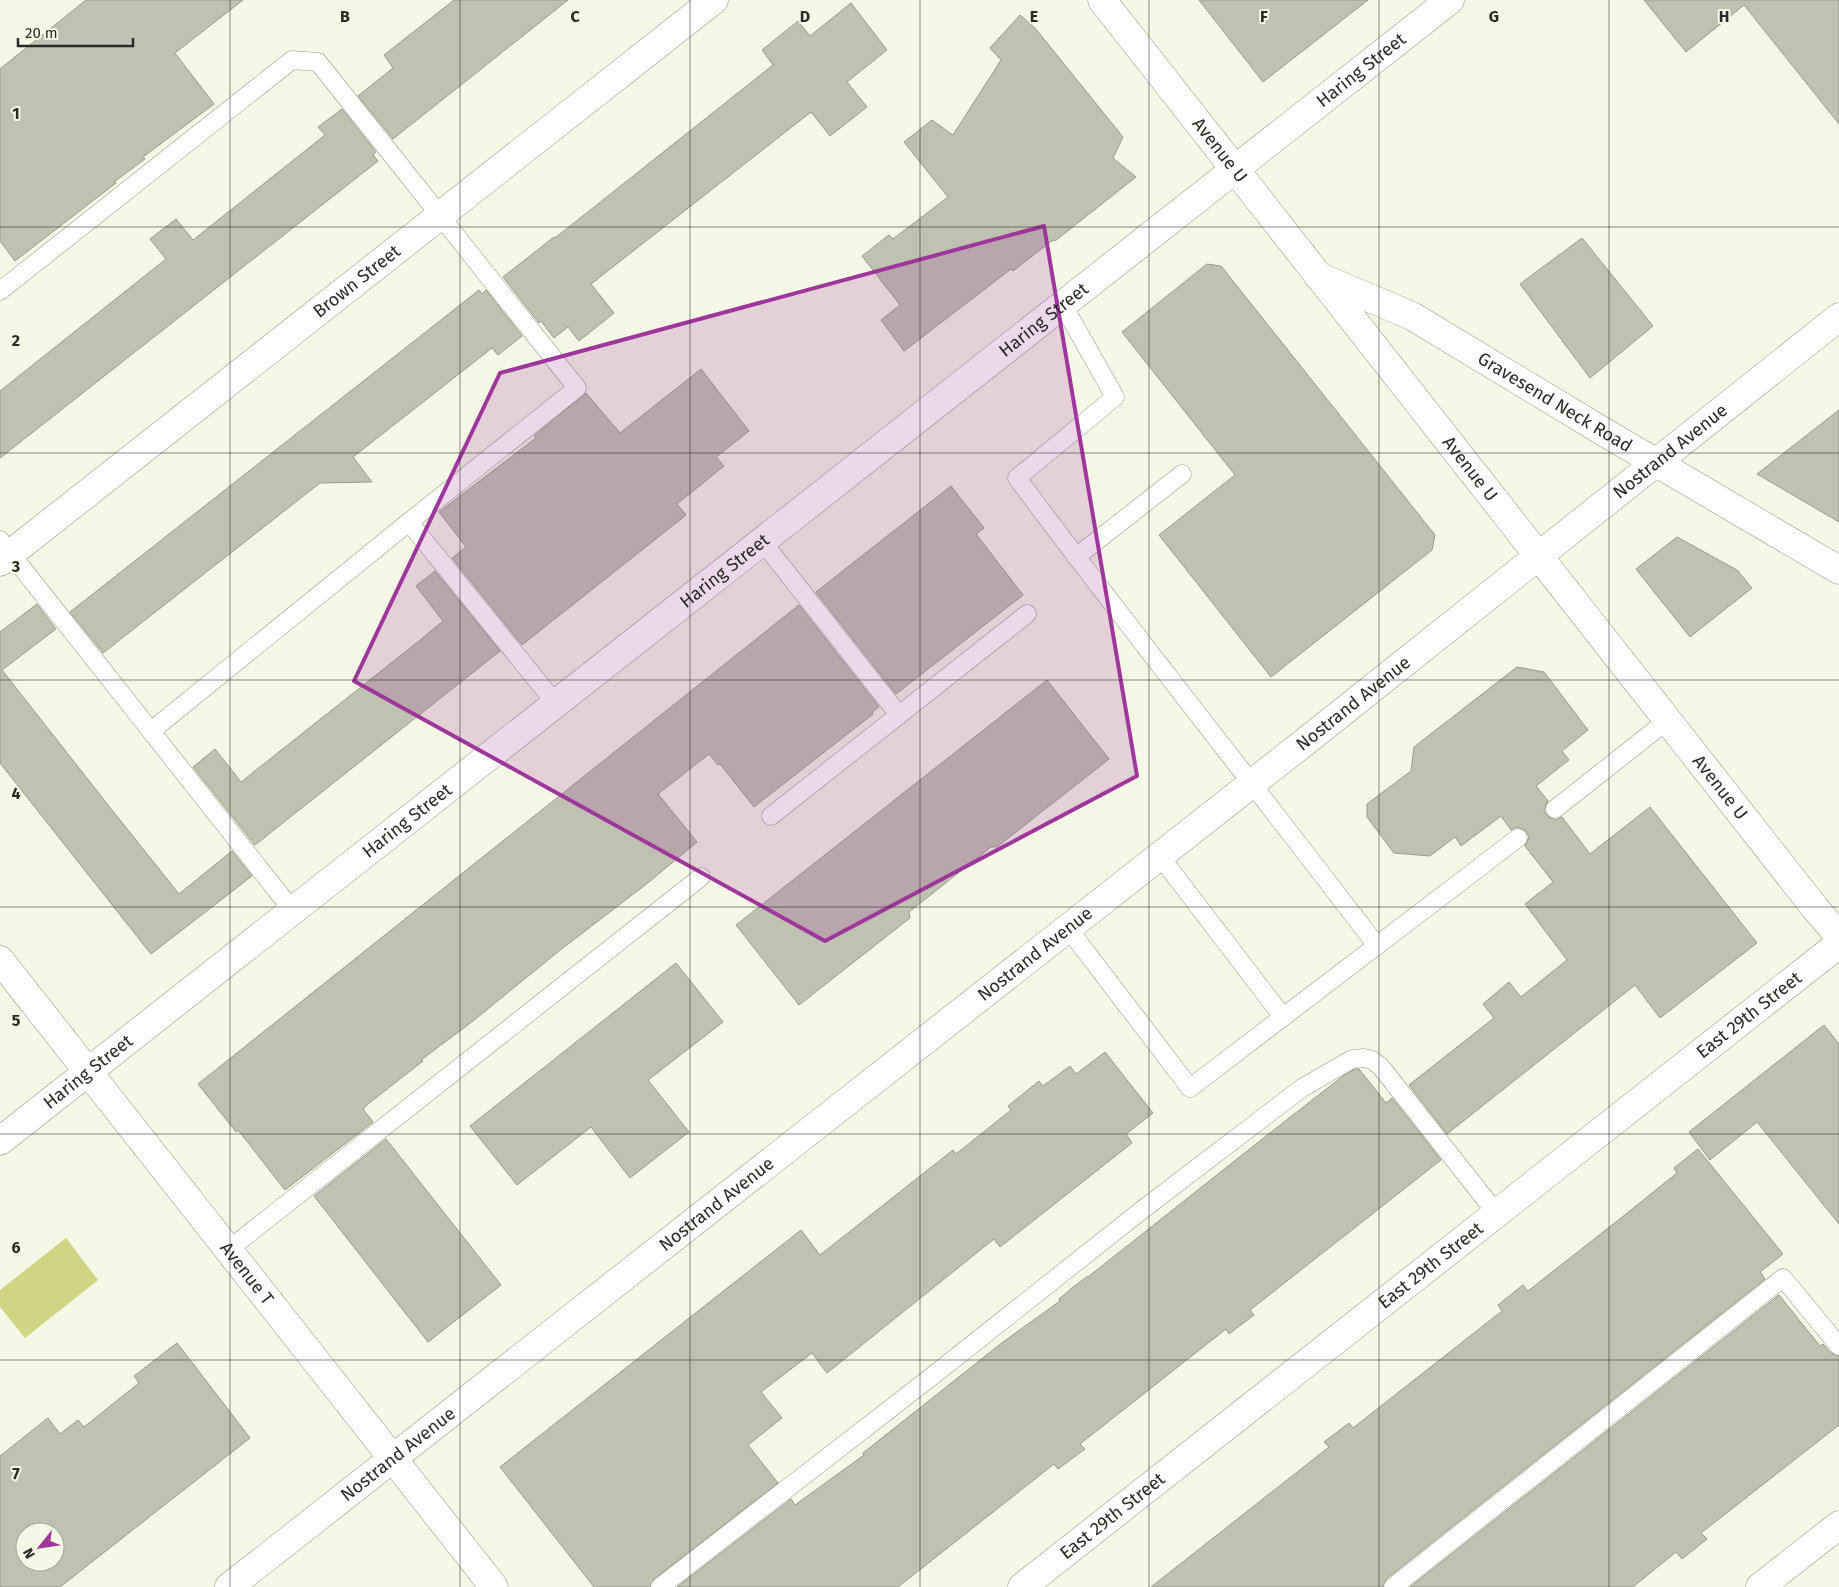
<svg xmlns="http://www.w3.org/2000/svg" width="1839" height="1587" viewBox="0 0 1839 1587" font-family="'Fira Sans',sans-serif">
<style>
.water{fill:#cfd583}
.building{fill:#c0c2b1;stroke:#9a9c8b;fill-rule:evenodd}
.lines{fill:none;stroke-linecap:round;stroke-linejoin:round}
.lane-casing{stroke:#969888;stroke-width:19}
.street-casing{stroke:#969888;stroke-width:29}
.secondary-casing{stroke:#969888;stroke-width:29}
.lane{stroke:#fff;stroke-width:18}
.street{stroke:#fff;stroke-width:28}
.secondary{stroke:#fff;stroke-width:28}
.marked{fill:#9e379b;fill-opacity:0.2;stroke:#9e379b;stroke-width:4;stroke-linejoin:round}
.grid{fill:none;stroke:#2a2b24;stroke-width:1;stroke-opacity:0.55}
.labels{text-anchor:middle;stroke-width:4;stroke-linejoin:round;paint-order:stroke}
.street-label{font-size:18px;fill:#2a2b24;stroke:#f6f8e6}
.grid-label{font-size:16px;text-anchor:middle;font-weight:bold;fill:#2a2b24;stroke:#f6f8e6;stroke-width:4;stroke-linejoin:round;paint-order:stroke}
</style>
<rect width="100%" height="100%" fill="#f6f8e6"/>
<path class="water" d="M66,1238L98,1280L25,1338L0,1307V1290Z"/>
<g class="building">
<path d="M86,0H243L175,53L214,104L143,157L145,159L114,182L116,183L15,261L0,241V69Z"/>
<path d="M454,0H568L393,139L358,96L393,68L384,55Z"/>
<path d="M1199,0H1368L1263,82Z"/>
<path d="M1644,0H1839V124L1744,5L1686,52Z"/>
<path d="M851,3L887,50L847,82L867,107L830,136L811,112L591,284L614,313L579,341L568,327L554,338L541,321L539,323L503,277L554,237L555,238L773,65L762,50L798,21L810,36Z"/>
<path d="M1020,15L1035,28L1123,137L1113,158L1136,177L1055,241L1053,240L1013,271L1011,269L904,351L881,320L900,305L862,256L889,235L893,239L948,197L904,142L932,120L953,135L1001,60L990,48Z"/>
<path d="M342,109L376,152L373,155L378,161L0,458V391L166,259L150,239L176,219L193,240L325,135L318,127Z"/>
<path d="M1582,238L1653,326L1590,378L1520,284Z"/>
<path d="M1207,264L1221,266L1435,535L1432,550L1271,677L1159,535L1235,475L1122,332Z"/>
<path d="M479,290L482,294L486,290L522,336L498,355L492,348L353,457L372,482L320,483L103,653L70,612Z"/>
<path d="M701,369L749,431L716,457L724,466L677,504L686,515L522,645L452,558L466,547L439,512L536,438L534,436L586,393L620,433Z"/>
<path d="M1839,410V522L1757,474Z"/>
<path d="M951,486L984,528L976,534L1023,595L896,694L816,592Z"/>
<path d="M1677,537L1737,570L1752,588L1690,637L1636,569Z"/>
<path d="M435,571L500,651L255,845L193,767L215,749L241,782L419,641L443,621L416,586Z"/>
<path d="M37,604L56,629L2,670L108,805L179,894L232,851L252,876L151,954L0,763V632Z"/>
<path d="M799,605L879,707L872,712L873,714L754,807L720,764L718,765L709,754L658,794L697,842L649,882L559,951L473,1021L421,1060L423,1061L368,1104L363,1109L373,1122L285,1190L238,1130L236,1132L198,1084Z"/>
<path d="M1517,667L1544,672L1588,730L1562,751L1569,760L1536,786L1548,801L1544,810L1547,816L1556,820L1562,817L1590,854L1650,807L1757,943L1660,1018L1635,985L1447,1134L1409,1085L1494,1018L1483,1004L1509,982L1521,997L1567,960L1525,904L1553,882L1525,846L1529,837L1526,831L1517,827L1511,830L1501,816L1461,846L1455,837L1430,856L1394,853L1367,817V804L1411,771L1414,747Z"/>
<path d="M1047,680L1109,759L997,847H991L909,912L910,918L799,1005L736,925Z"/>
<path d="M676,963L723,1022L648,1080L689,1132L630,1178L591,1127L517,1185L470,1126Z"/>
<path d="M1824,1025L1839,1044V1224L1757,1122L1710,1160L1689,1132Z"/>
<path d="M1105,1052L1153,1113L1126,1134L1132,1143L1000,1247L994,1239L827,1373L812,1353L761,1392L782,1418L748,1445L778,1483L654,1579L650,1587H594L500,1467L801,1230L820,1255L953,1150L956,1154L1011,1110L1008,1106L1039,1081L1043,1086L1070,1066L1076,1074Z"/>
<path d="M1355,1069H1359L1386,1103L1392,1098L1441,1160L1250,1310L1254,1315L1229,1334L1226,1329L1080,1444L1085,1449L1058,1469L1054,1464L898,1587H677L791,1499L795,1505L864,1455L863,1453L1003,1342L1060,1301L1059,1299L1073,1287L1088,1276V1277L1266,1136L1343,1076Z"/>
<path d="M386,1139L501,1285L428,1342L314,1196Z"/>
<path d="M1698,1149L1783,1254L1760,1272L1765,1279L1386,1579L1383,1587H1151L1329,1447L1324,1442L1349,1423L1353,1428L1502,1311L1498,1305L1523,1285L1528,1291L1626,1214L1677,1173L1674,1168Z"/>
<path d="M1779,1295L1820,1346L1823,1344L1831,1353L1839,1356V1425L1701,1533L1707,1539L1682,1559L1676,1552L1633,1587H1410Z"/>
<path d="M177,1343L250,1438L60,1587H0V1456L48,1418L60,1434L78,1420L84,1427L139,1383L134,1376ZM25,1532H55V1562H25Z"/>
</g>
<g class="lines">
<defs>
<g id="lane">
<path d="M0,291L292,60L318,62L577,388L409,522"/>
<path d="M1063,305L1115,397L1017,478C1135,636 1258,790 1377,946"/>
<path d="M0,540L293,911"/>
<path d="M762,541L899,715"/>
<path d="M1076,557L1182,474"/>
<path d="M151,731L409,522L556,704"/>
<path d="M1555,809L1668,720"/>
<path d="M771,816L1027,614"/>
<path d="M1159,855L1283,1017"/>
<path d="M1067,927L1190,1088L1518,838"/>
<path d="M228,1250L701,877"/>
<path d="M660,1587L926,1381L1142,1210L1302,1088L1352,1059L1364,1058L1372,1060L1381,1067L1497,1214"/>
<path d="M1393,1587L1783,1278L1839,1346"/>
</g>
<g id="street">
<path id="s1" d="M1318,276L1412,316L1604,432L1839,570"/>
<path id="s2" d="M0,562L714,0"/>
<path id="s3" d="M0,960L494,1587"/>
<path id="s4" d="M0,1141L1450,0"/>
<path id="s5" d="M1022,1587L1839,944"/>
<path d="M1760,1587L1839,1525"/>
</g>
<g id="secondary">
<path id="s6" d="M1102,0L1815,908L1839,936"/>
<path id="s7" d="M229,1587L1301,745L1839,317"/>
</g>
</defs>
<use href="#lane" class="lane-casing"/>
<use href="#street" class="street-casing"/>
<use href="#secondary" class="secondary-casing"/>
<use href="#lane" class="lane"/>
<use href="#street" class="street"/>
<use href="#secondary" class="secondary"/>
</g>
<path class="marked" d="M1044,226L1137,776L825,941L354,681L500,373Z"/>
<path class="grid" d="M230,0V1587M460,0V1587M690,0V1587M920,0V1587M1149,0V1587M1379,0V1587M1609,0V1587M0,227H1839M0,453H1839M0,680H1839M0,907H1839M0,1134H1839M0,1360H1839"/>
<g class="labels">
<g class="street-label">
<text dy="6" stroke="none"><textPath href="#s4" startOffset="1732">Haring Street</textPath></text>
<text dy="6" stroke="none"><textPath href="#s6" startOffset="191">Avenue U</textPath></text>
<text dy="6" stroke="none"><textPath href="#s2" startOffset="454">Brown Street</textPath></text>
<text dy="6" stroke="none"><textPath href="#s4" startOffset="1328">Haring Street</textPath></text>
<text dy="6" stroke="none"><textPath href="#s1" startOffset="269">Gravesend Neck Road</textPath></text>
<text dy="6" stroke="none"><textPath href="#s7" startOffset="1835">Nostrand Avenue</textPath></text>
<text dy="6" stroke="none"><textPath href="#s6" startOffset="596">Avenue U</textPath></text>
<text dy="6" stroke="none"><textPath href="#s4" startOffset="922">Haring Street</textPath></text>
<text dy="6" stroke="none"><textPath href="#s7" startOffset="1430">Nostrand Avenue</textPath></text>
<text dy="6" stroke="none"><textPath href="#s6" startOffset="1001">Avenue U</textPath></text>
<text dy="6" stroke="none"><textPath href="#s4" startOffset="518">Haring Street</textPath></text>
<text dy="6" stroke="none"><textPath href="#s7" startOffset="1025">Nostrand Avenue</textPath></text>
<text dy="6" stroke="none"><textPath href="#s5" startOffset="925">East 29th Street</textPath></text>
<text dy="6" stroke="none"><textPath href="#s4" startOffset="112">Haring Street</textPath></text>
<text dy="6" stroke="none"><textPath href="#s7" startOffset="620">Nostrand Avenue</textPath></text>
<text dy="6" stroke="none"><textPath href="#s5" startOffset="520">East 29th Street</textPath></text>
<text dy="6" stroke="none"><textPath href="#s3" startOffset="399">Avenue T</textPath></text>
<text dy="6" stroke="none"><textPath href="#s7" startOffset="215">Nostrand Avenue</textPath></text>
<text dy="6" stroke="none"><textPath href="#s5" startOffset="115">East 29th Street</textPath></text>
</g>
</g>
<g class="grid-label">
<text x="345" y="22">B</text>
<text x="575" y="22">C</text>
<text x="805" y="22">D</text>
<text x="1034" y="22">E</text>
<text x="1264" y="22">F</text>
<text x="1494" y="22">G</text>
<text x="1724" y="22">H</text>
<text x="16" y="119">1</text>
<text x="16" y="346">2</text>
<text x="16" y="572">3</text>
<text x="16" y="799">4</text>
<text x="16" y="1026">5</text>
<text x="16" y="1253">6</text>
<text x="16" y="1479">7</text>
</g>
<g transform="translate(40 1547) rotate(240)"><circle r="24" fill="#f6f8e6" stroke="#a4a698"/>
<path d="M0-4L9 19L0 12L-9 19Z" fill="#9e379b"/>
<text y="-8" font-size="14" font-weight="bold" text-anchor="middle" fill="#2a2b24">N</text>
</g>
<path d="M18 38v8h115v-8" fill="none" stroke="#2a2b24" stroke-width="2.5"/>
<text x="25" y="38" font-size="15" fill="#2a2b24" stroke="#f6f8e6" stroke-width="4" paint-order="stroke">20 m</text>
</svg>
